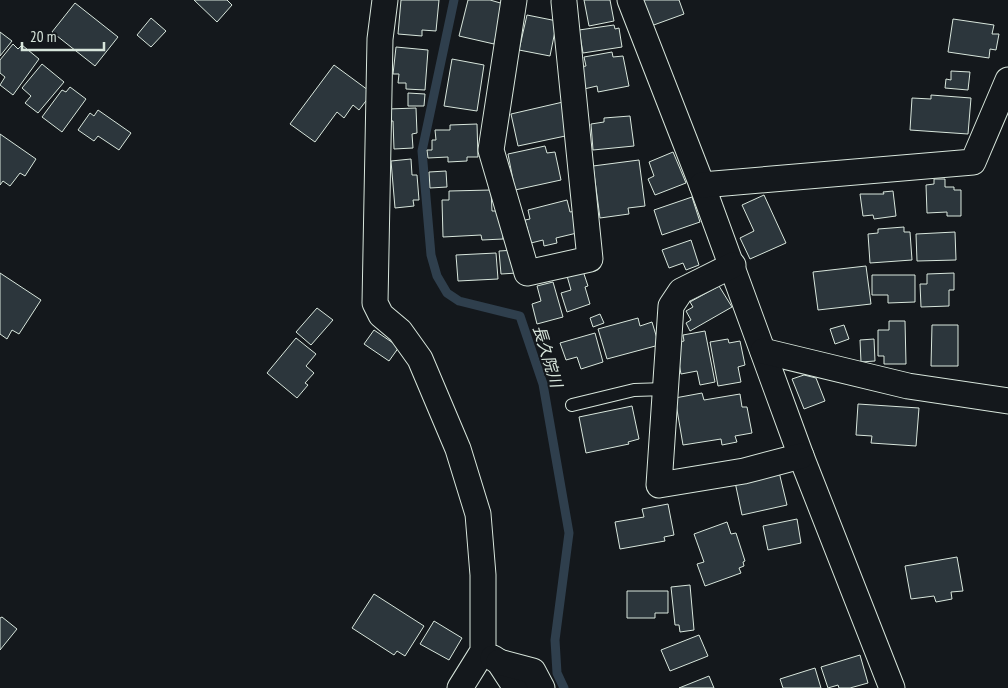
<svg xmlns="http://www.w3.org/2000/svg" width="1008" height="688" viewBox="0 0 1008 688" font-family="'PT Sans Narrow','Noto Sans JP',sans-serif">
<style>
.lines{fill:none;stroke-linecap:round;stroke-linejoin:round}
.stream{stroke:#2f3f4d;stroke-width:9}
.building{fill:#2c363c;stroke:#d8e6dc}
.lane-casing{stroke:#d8e6dc;stroke-width:14}
.street-casing{stroke:#d8e6dc;stroke-width:27}
.lane{stroke:#14181c;stroke-width:12}
.street{stroke:#14181c;stroke-width:25}
.labels{text-anchor:middle;stroke-width:4;stroke-linejoin:round;paint-order:stroke}
.water-label{font-size:16px;font-style:italic;fill:#d8e6dc;stroke:#14181c}
</style>
<rect width="100%" height="100%" fill="#14181c"/>
<g class="lines">
<path class="stream" d="M454,0L422,151L431,255L437,276L447,293L459,301L520,316L543,384L569,533L555,640L557,673L564,688"/>
</g>
<g class="building">
<path d="M194,0H227L232,5L217,22Z"/>
<path d="M401,0H439L436,31L422,30V36L398,34Z"/>
<path d="M468,0H490L504,4L494,44L459,36Z"/>
<path d="M584,0H610L614,21L589,26Z"/>
<path d="M641,0H679L684,14L651,26Z"/>
<path d="M75,3L118,37L95,66L52,32Z"/>
<path d="M527,15L557,21L550,56L519,50Z"/>
<path d="M151,18L166,31L151,47L137,35Z"/>
<path d="M953,19L994,25L992,34H999L996,50L990,49L989,58L948,52Z"/>
<path d="M614,25L615,29L619,28L622,47L583,53L579,30Z"/>
<path d="M0,32L12,41L0,56Z"/>
<path d="M13,44L18,49L22,45L39,59L13,95L0,85L5,77L0,73V60Z"/>
<path d="M396,47L428,50L425,90L406,89V83H398L399,74H393Z"/>
<path d="M612,52L613,57L623,56L629,86L598,92L597,86L584,89L580,67L586,66L584,57Z"/>
<path d="M452,59L484,65L477,111L444,106Z"/>
<path d="M42,64L64,82L38,113L25,103L31,96L22,88Z"/>
<path d="M334,65L372,93L359,110L353,105L344,118L337,112L315,142L290,124Z"/>
<path d="M951,71L970,72L968,90L945,88L946,79L951,80Z"/>
<path d="M70,87L86,99L62,132L42,117L62,90L66,92Z"/>
<path d="M408,93L425,94L424,106H408Z"/>
<path d="M931,95L971,98L968,134L910,130L912,98L931,99Z"/>
<path d="M563,102L570,135L518,146L511,114Z"/>
<path d="M416,108L417,133L412,134L413,148L394,149L393,121H389L388,109Z"/>
<path d="M98,110L131,133L119,150L98,136L94,141L78,130L90,113L94,116Z"/>
<path d="M630,116L634,146L593,150L591,124L604,122V118Z"/>
<path d="M477,124L478,157H467V161L448,162V157L428,158L427,150H432V140H436L435,130H450V125Z"/>
<path d="M0,134L36,159L25,176L20,173L10,186L3,181L0,185Z"/>
<path d="M545,146L547,153L555,152L561,180L515,190L508,154Z"/>
<path d="M673,152L686,183L655,195L648,179L654,176L649,162Z"/>
<path d="M411,159L412,175H417L419,200H413L414,206L395,208L391,161Z"/>
<path d="M639,160L645,206L628,208L629,214L600,218L593,166Z"/>
<path d="M446,171L447,187L430,188L429,172Z"/>
<path d="M934,179H945V187H954V190H961V216H947V212L927,213L926,185L934,184Z"/>
<path d="M491,190L492,211H502L503,239L482,240L481,235L443,237L442,200H449V191Z"/>
<path d="M893,191L896,216L874,219L873,215L863,216L860,194H884L883,192Z"/>
<path d="M764,195L786,243L750,259L740,238L754,231L742,205Z"/>
<path d="M692,197L700,222L662,235L654,210Z"/>
<path d="M567,200L570,212L576,211L581,232L556,238L557,243L544,246L543,240L531,243L525,220L530,219L528,210Z"/>
<path d="M904,227V232H910L912,260L870,263L868,234L878,233V229Z"/>
<path d="M955,232L956,260L917,261L916,234Z"/>
<path d="M691,240L699,265L686,270L683,263L669,268L662,250Z"/>
<path d="M515,250L517,273L501,274L499,251Z"/>
<path d="M496,253L498,279L458,281L456,255Z"/>
<path d="M866,266L871,304L818,310L813,272Z"/>
<path d="M583,271L588,286L585,287L590,304L567,312L561,293L571,290L567,276Z"/>
<path d="M0,273L41,300L19,334L12,330L7,339L0,334Z"/>
<path d="M954,273V290H949V306L921,307L920,284H927V274Z"/>
<path d="M872,275H915V302L888,303V295H872Z"/>
<path d="M553,282L563,317L537,324L532,304L541,301L537,286Z"/>
<path d="M719,286L732,307L690,331L686,323L691,320L686,311L693,307L690,302Z"/>
<path d="M317,308L333,320L311,345L296,332Z"/>
<path d="M600,314L604,323L593,327L590,318Z"/>
<path d="M638,318L640,326L652,322L659,345L607,359L598,329Z"/>
<path d="M889,321H905L906,364H884V356H878V330H889Z"/>
<path d="M844,325L849,339L835,344L830,329Z"/>
<path d="M932,325H958V366H931Z"/>
<path d="M374,330L399,347L389,361L364,344Z"/>
<path d="M705,331L715,382L700,385L697,371L681,374L675,343L684,341L683,335Z"/>
<path d="M595,333L603,362L581,369L577,357L566,360L560,343Z"/>
<path d="M296,338L316,354L306,366L314,373L305,383L308,385L297,398L267,373Z"/>
<path d="M728,339L729,343L740,341L745,365L738,367L741,382L718,386L710,342Z"/>
<path d="M874,339L875,361L861,362L860,340Z"/>
<path d="M804,375L816,378L825,401L804,409L792,379Z"/>
<path d="M702,393L704,400L740,394L742,407H747L752,433L735,436L737,442L722,445L721,439L683,445L675,398Z"/>
<path d="M858,404L919,408L916,446L871,443L872,436L856,435Z"/>
<path d="M632,406L639,439L628,442L629,444L586,453L579,417Z"/>
<path d="M779,472L787,505L742,515L735,482Z"/>
<path d="M668,504L674,535L664,537L665,541L620,549L615,522L644,517L642,509Z"/>
<path d="M797,519L801,543L768,550L763,526Z"/>
<path d="M727,522L731,534L736,533L745,561L743,562L744,566L739,568L741,573L705,586L697,564L704,562L694,534Z"/>
<path d="M957,557L963,591L951,592L952,599L936,602L934,596L911,599L905,566Z"/>
<path d="M690,585L694,630L680,632L679,625H675L671,587Z"/>
<path d="M627,591H668V613H655V618H627Z"/>
<path d="M374,594L424,626L405,656L397,651L394,655L352,628Z"/>
<path d="M2,617L17,629L0,650V618Z"/>
<path d="M434,621L462,638L449,660L420,644Z"/>
<path d="M699,635L708,656L670,671L661,650Z"/>
<path d="M860,655L868,683L850,688H839L838,685L828,688L821,667Z"/>
<path d="M815,668L821,688H783L780,679Z"/>
<path d="M709,676L714,688H679Z"/>
</g>
<g class="lines">
<defs>
<path id="lane" d="M572,405L634,390L666,389"/>
<g id="street">
<path d="M385,0L380,39L375,303L381,315L400,331L420,359L458,449L478,514L483,575V651L460,688"/>
<path d="M514,0L491,150L527,273L590,259L564,2"/>
<path d="M630,0L702,185L801,456L892,688"/>
<path d="M702,185L973,162L1008,80"/>
<path d="M733,265L681,291L671,306L659,485L744,471L801,456"/>
<path d="M763,351L908,386L1008,401"/>
<path d="M493,658L499,662L516,688"/>
<path d="M499,662L533,671L542,688"/>
</g>
</defs>
<use href="#lane" class="lane-casing"/>
<use href="#street" class="street-casing"/>
<use href="#lane" class="lane"/>
<use href="#street" class="street"/>
</g>
<g class="labels">
<g class="water-label">
<text transform="translate(548 356) rotate(73)" y="6">長久院川</text>
</g>
</g>
<path d="M22 42v8h82v-8" fill="none" stroke="#d8e6dc" stroke-width="2.5"/>
<text x="30" y="42" font-size="15" fill="#d8e6dc" stroke="#14181c" stroke-width="4" paint-order="stroke">20 m</text>
</svg>
